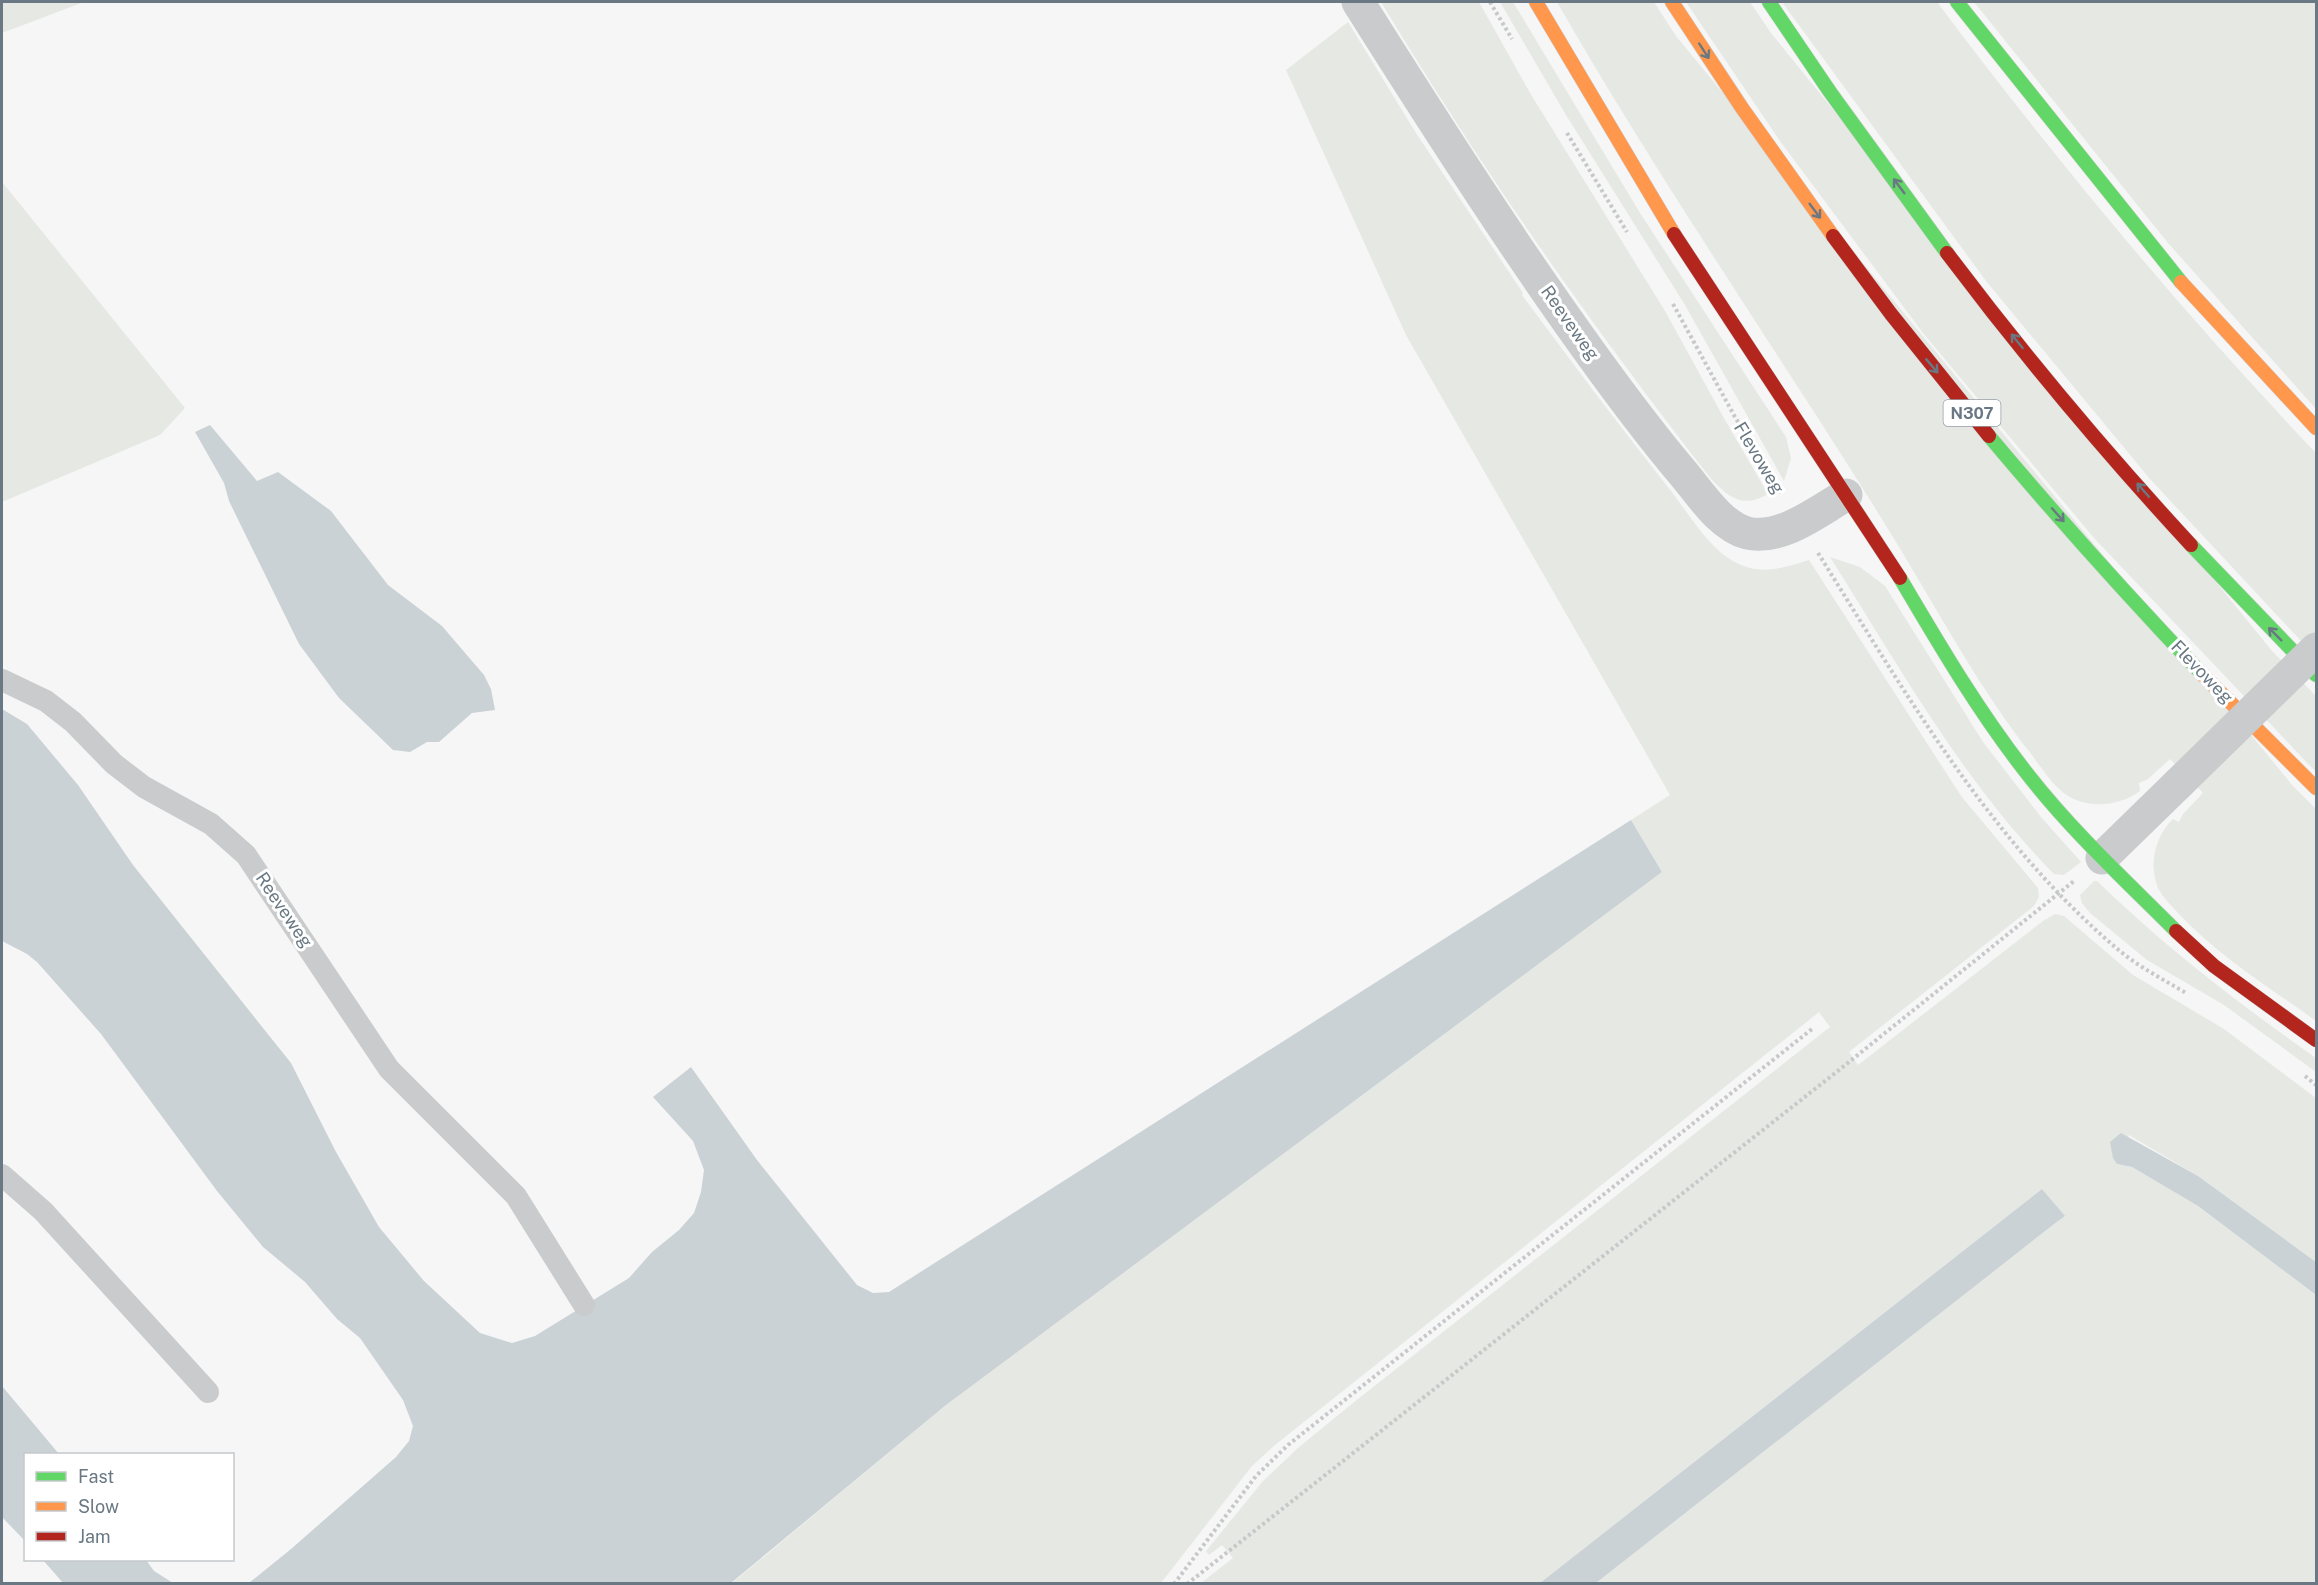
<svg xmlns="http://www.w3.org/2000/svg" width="2318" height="1585" viewBox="0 0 2318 1585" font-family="'Public Sans',sans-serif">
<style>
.green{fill:#e5e8e3}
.water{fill:#cbd2d5}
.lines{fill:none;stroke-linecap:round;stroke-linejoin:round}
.fast-casing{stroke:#d2d3d4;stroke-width:15}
.slow-casing{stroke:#d2d3d4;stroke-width:15}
.jam-casing{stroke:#d2d3d4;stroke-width:15}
.path{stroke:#c7c8c9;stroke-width:4;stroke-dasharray:3 3;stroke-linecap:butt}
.lane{stroke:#c9cbcc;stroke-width:22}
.street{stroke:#c9cbcc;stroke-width:33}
.fast{stroke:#63d668;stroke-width:14}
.slow{stroke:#ff974d;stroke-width:14}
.jam{stroke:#b3261e;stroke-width:14}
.street-bridge{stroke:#c9cbcc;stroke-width:33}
.oneway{stroke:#697883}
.labels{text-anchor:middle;stroke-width:6;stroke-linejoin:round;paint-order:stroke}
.shield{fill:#fff;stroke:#96a0a8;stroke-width:1.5}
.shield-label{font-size:16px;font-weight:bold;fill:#697883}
.street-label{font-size:18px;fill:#697883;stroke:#fff}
</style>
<rect width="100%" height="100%" fill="#f6f6f6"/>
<g class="green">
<path d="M2,2H84L2,33Z"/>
<path d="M1381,2H1479L1530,93L1665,311L1725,420L1768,494C1743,508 1731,499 1712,480C1592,327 1481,168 1381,2Z"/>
<path d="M1500,2H1513L1640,213L1786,437L1791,458L1784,481L1685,305L1566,115Z"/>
<path d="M1557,2H1654L1676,36L2293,786L2316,809V1021C2269,987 2218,956 2178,913C2171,905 2163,898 2158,888C2149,865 2154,842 2169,823L2173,819L2179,822L2183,814L2203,793L2170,759L2148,779L2139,783L2140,791C2117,808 2081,810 2059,789C2046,777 2036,759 2024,745C1971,675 1931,598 1885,524C1776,349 1659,180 1557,2Z"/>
<path d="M1686,2H1750L1771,33L2272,651L2316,696V772L2094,538L1923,333L1780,141Z"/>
<path d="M1782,2H1937C2055,159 2180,310 2316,453V657L2150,479L1986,281Z"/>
<path d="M1974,2H2316V409L2168,243Z"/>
<path d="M1348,22L1416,133L1523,293L1522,295C1571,361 1620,427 1671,491C1688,513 1710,550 1735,562C1760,576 1784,568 1809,560L1961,796L2038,888L2039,897L2034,906L1849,1052L1858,1065L2043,921L2055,914L2064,916L2133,975L2224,1029L2316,1098V1262L2198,1176L2129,1135L2117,1164L2132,1167L2198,1206L2316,1295V1583H1596L2064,1216L2042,1189L1540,1583H1201L1233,1558L1222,1545L1209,1555L1206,1551L1263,1481L1299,1447L1358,1399L1830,1027L1819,1012L1275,1445L1252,1466L1161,1583L731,1584L946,1405L1662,872L1631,820L1670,795L1406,335L1286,70Z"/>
<path d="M2,182L185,408L160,435L2,502Z"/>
<path d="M1830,557L1860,567L1885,586L1983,742L2041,817L2081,862L2064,875L2054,874C1963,782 1899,666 1830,557Z"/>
<path d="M2094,881H2097C2165,947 2239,1004 2316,1058V1072L2224,1005L2147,960L2090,913L2082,903L2080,895Z"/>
</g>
<g class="water">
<path d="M210,425L257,481L278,472L331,511L388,585L442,626L484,675L491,689L495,710L472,713L439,742H427L410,752L393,750L339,698L299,644L229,501L224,483L195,432Z"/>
<path d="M2,709L27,724L78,785L133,865L291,1063L336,1152L379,1227L424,1281L480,1333L512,1343L535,1336L629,1278L652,1252L679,1230L694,1213L701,1192L704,1170L693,1141L653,1097L691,1067L757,1160L857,1285L873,1293L889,1292L1631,820L1662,872L946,1405L731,1583H249L291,1549L396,1457L409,1441L413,1426L403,1400L360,1338L337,1319L305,1282L263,1247L217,1191L101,1034L37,962L27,954L2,941Z"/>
<path d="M2121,1133L2198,1176L2316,1262V1295L2198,1206L2132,1167L2117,1164L2113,1158L2110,1142Z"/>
<path d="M2042,1189L2065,1216L2058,1221L1596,1583H1540Z"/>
<path d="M2,1386L59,1454H26L25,1541L2,1517Z"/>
<path d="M43,1560H146L154,1571L173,1583H63Z"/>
</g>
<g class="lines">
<defs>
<g id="fast">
<path d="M1769,2L1830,92L1947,253"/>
<path d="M1957,2L2181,282"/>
<path d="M1989,436C2057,517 2128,596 2201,673"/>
<path d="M2191,545L2316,675"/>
<path d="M1900,578C1940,646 1980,714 2029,776C2073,832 2126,881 2176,931"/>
</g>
<g id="slow">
<path d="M1536,2L1674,234"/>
<path d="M1672,2L1742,108L1833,236"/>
<path d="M2181,282L2316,428"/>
<path d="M2201,673L2316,788"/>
</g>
<g id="jam">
<path d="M1674,234L1900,578"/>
<path d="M1833,236L1891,314L1989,436"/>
<path d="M1947,253C2023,354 2105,452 2191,545"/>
<path d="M2176,931L2214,966L2316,1040"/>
</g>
</defs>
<use href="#fast" class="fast-casing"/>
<use href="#slow" class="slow-casing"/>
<use href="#jam" class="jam-casing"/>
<g class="path">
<path d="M1490,2L1512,39"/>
<path d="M1567,133L1627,232"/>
<path d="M1673,304L1735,417L1781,493"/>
<path d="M1818,553C1907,695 1991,843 2121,952C2141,968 2164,980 2186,993"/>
<path d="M2305,1076L2316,1085"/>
<path d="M1174,1584L1256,1476L1288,1445L1812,1029"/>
<path d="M1187,1584L1839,1070L2074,881"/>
</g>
<g class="lane">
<path d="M2,680L46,701L73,722L114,764L144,787L211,824L246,855L389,1069L516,1196L584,1305"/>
<path d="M2,1175L43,1211L208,1392"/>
</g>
<g class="street">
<path d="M1358,2C1419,99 1481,196 1546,290C1589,352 1633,414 1682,472C1700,493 1719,525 1747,533C1781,541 1818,511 1846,495"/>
<path d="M2102,858L2178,784"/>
</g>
<use href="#fast" class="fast"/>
<use href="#slow" class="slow"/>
<use href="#jam" class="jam"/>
<path class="street-bridge" d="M2178,784L2316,649"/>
</g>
<defs><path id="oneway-shaft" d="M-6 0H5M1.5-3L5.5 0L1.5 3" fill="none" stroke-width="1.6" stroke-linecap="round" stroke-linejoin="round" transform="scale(1.5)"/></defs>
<g class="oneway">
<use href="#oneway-shaft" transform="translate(1704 51) rotate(57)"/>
<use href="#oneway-shaft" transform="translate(1899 186) rotate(-127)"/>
<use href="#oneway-shaft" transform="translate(1815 211) rotate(53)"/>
<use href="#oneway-shaft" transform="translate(2017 341) rotate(-129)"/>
<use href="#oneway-shaft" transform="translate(1932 366) rotate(50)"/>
<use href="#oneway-shaft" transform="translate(2143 490) rotate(-131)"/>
<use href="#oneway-shaft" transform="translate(2058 515) rotate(48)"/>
<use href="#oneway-shaft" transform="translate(2275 634) rotate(-135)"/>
</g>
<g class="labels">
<rect class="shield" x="1943.5" y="400" width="57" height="26" rx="4.5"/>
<g class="shield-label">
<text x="1972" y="419">N307</text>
</g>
<g class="street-label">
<text transform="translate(1570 323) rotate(55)" y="6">Reeveweg</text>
<text transform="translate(1759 458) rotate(59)" y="6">Flevoweg</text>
<text transform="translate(2202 672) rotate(46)" y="6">Flevoweg</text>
<text transform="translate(284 910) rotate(56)" y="6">Reeveweg</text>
</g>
</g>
<rect width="2318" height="1585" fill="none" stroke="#697883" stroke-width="6"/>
<rect x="24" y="1453" width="210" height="108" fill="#ffffff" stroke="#c3c9cd" stroke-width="1.5"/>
<rect x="36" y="1472" width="30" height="9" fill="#63d668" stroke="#c3c9cd" stroke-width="1.5"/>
<text x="78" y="1483" font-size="18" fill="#697883">Fast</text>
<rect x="36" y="1502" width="30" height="9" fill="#ff974d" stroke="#c3c9cd" stroke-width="1.5"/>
<text x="78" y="1513" font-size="18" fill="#697883">Slow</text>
<rect x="36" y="1532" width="30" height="9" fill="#b3261e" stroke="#c3c9cd" stroke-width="1.5"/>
<text x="78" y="1543" font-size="18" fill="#697883">Jam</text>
</svg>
